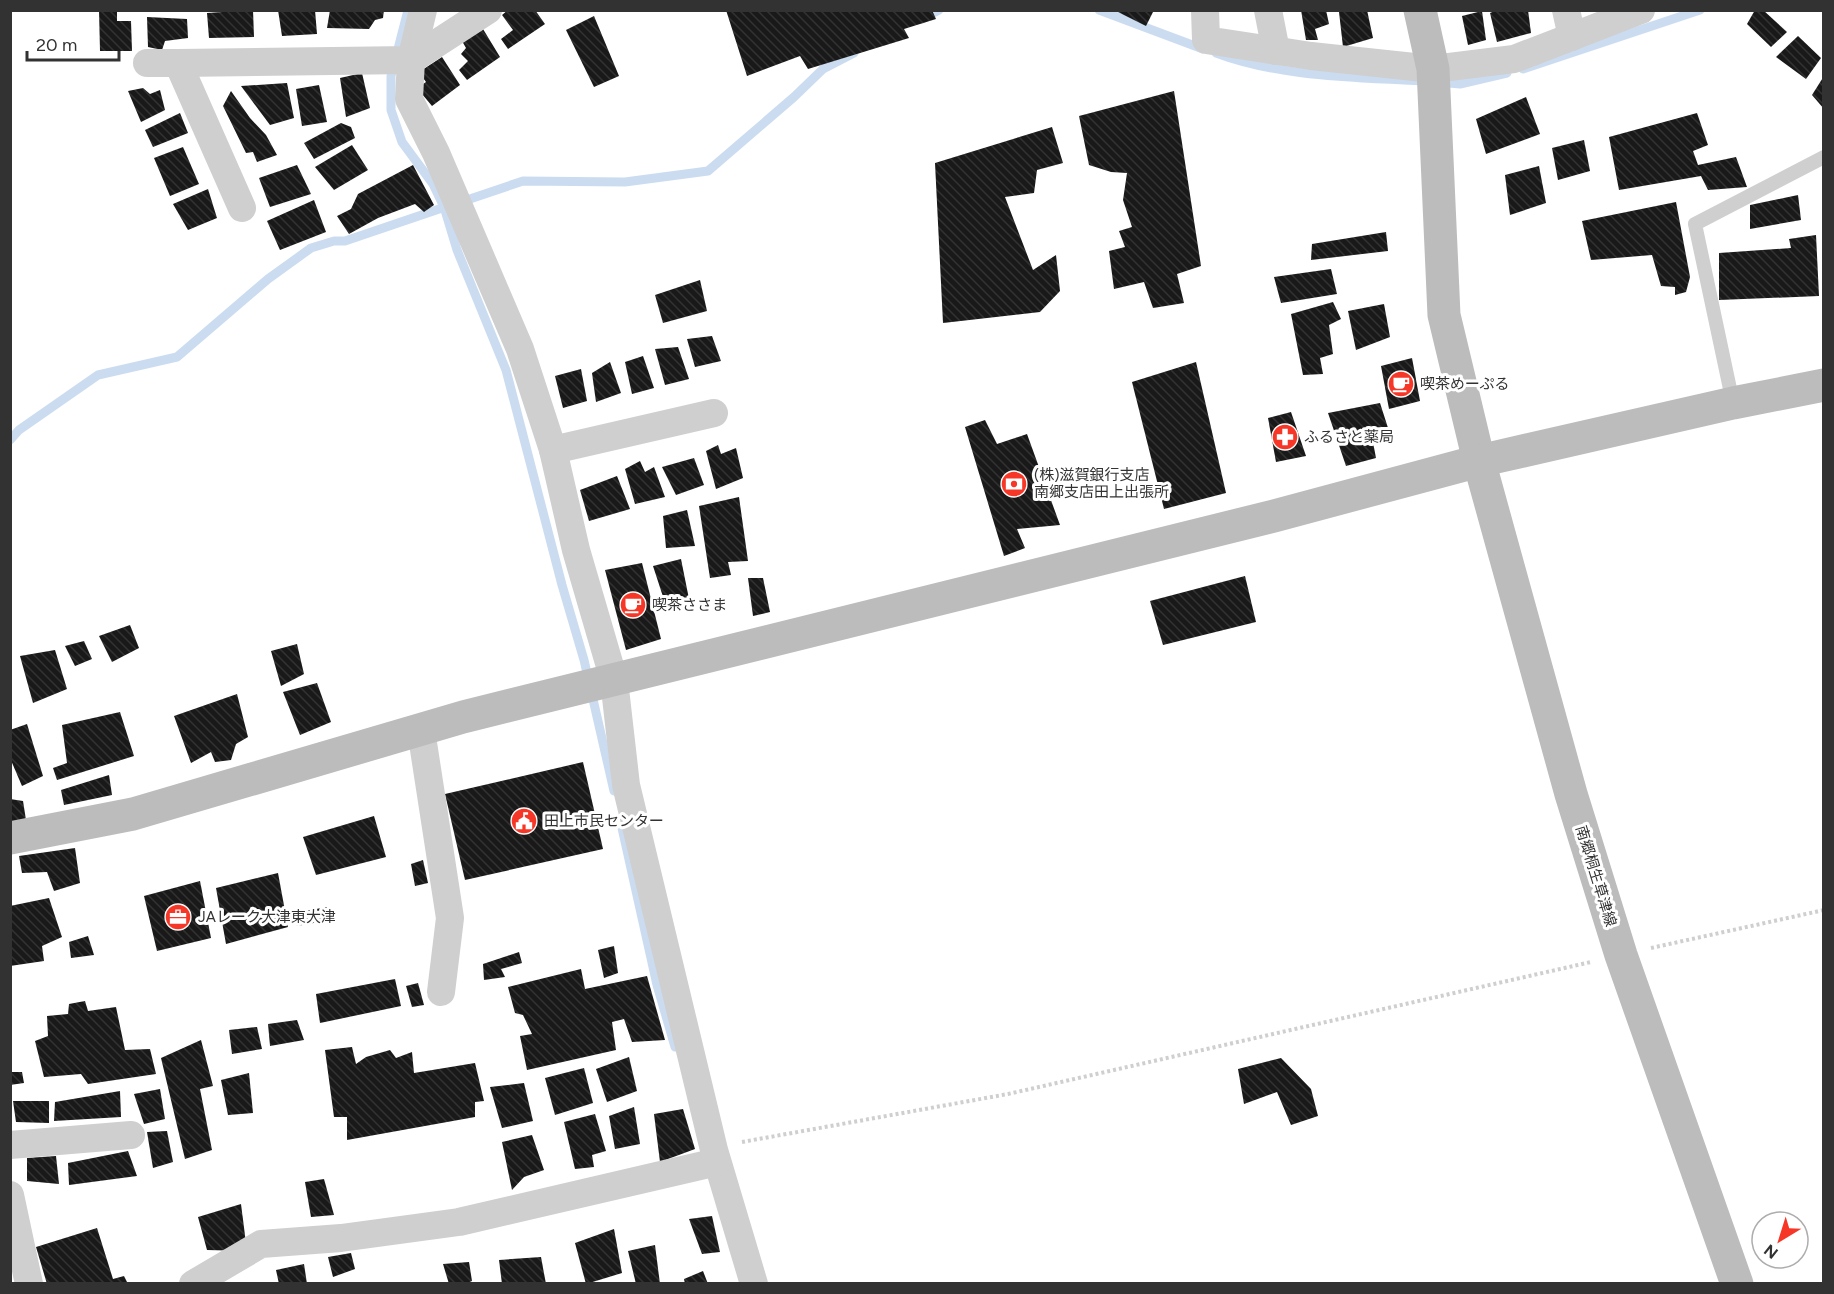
<svg xmlns="http://www.w3.org/2000/svg" width="1834" height="1294" viewBox="0 0 1834 1294" font-family="Figtree,'Noto Sans JP',sans-serif">
<style>
.lines{fill:none;stroke-linecap:round;stroke-linejoin:round}
.stream{stroke:#cbdcf1;stroke-width:9}
.building{fill:url(#building-back-hatch)}
.path{stroke:#cfcfcf;stroke-width:4;stroke-dasharray:3 3;stroke-linecap:butt}
.lane{stroke:#cfcfcf;stroke-width:14}
.street{stroke:#cfcfcf;stroke-width:28}
.secondary{stroke:#bcbcbc;stroke-width:33}
.labels{text-anchor:middle;stroke-width:6;stroke-linejoin:round;paint-order:stroke}
.poi-label{font-size:15px;fill:#323232;stroke:#fff;text-anchor:start}
.street-label{font-size:15px;fill:#323232;stroke:#fff}
</style>
<defs>
<pattern id="building-back-hatch" width="6" height="6" patternUnits="userSpaceOnUse" patternTransform="scale(1.5)"><rect width="6" height="6" fill="#191919"/><path d="M-1 5l2 2M0 0l6 6M5-1l2 2" fill="none" stroke="#323232"/></pattern>
</defs>
<rect width="100%" height="100%" fill="#fff"/>
<g class="lines">
<g class="stream">
<path d="M408,10L391,76V110L402,142L433,184L444,207L457,250L506,370L562,585L584,660L614,791"/>
<path d="M1099,10L1203,49"/>
<path d="M922,19L939,10"/>
<path d="M1216,53C1280,77 1354,77 1421,81"/>
<path d="M1523,69L1700,10"/>
<path d="M1438,82L1460,84L1507,73"/>
<path d="M461,202L523,181L625,182L708,171L794,97L823,69L854,53"/>
<path d="M10,440L19,430L98,375L177,357L268,279L311,248L334,241H345L448,206"/>
<path d="M622,828L657,985L675,1047"/>
</g>
</g>
<g class="building">
<path d="M99,10L117,12V21H131L132,51H100Z"/>
<path d="M253,10L254,37L209,38L207,13Z"/>
<path d="M278,10H315L317,34L282,36Z"/>
<path d="M330,10H384L383,18L375,20L369,29L327,28Z"/>
<path d="M508,10H535L545,24L508,49L501,39L513,30L502,15Z"/>
<path d="M726,10H932L936,19L904,29L909,38L808,69L800,56L747,76Z"/>
<path d="M1114,10H1154L1146,26Z"/>
<path d="M1301,10H1326L1329,24L1315,29L1318,40H1306Z"/>
<path d="M1344,10H1367L1373,38L1343,47L1339,12Z"/>
<path d="M1497,10H1528L1531,33L1497,42L1490,13Z"/>
<path d="M1755,10H1763L1787,32L1771,47L1747,24Z"/>
<path d="M1482,11L1486,40L1468,45L1462,16Z"/>
<path d="M594,16L619,76L594,87L566,30Z"/>
<path d="M147,17L187,19L188,38L165,41L162,50L148,47Z"/>
<path d="M483,29L500,57L467,80L459,70L468,61L461,54L466,48L462,41Z"/>
<path d="M1798,36L1821,58L1806,79L1776,57Z"/>
<path d="M442,57L460,85L432,106L417,88L426,82L419,72Z"/>
<path d="M362,73L370,108L346,117L340,78Z"/>
<path d="M1824,76V109L1812,95Z"/>
<path d="M287,83L294,118L270,125L241,86Z"/>
<path d="M319,85L327,122L302,126L296,89Z"/>
<path d="M143,88L150,94L160,90L165,110L141,122L128,91Z"/>
<path d="M231,91L250,118L266,135L277,155L257,162L253,152L246,153L223,106Z"/>
<path d="M1174,91L1201,266L1177,274L1184,303L1153,308L1144,282L1114,289L1109,251L1125,247L1119,231L1132,227L1123,200L1127,173L1111,172L1089,165L1079,116Z"/>
<path d="M1526,97L1540,134L1486,154L1476,119Z"/>
<path d="M180,113L188,133L153,147L145,130Z"/>
<path d="M1697,113L1708,145L1693,151L1698,165L1736,157L1747,187L1708,190L1701,176L1619,190L1609,137Z"/>
<path d="M341,123L351,127L355,138L314,159L304,143Z"/>
<path d="M1052,127L1063,163L1037,170L1034,193L1005,197L1033,270L1056,255L1060,291L1040,312L943,323L935,163Z"/>
<path d="M1584,140L1590,171L1558,180L1552,148Z"/>
<path d="M352,145L368,170L334,190L315,167Z"/>
<path d="M183,147L199,184L170,196L154,158Z"/>
<path d="M297,165L311,194L270,207L259,178Z"/>
<path d="M413,165L434,205L424,212L415,204L378,218L349,234L337,216L351,209L358,194Z"/>
<path d="M1539,166L1546,203L1510,215L1505,175Z"/>
<path d="M208,189L217,218L188,230L173,204Z"/>
<path d="M1798,195L1801,220L1750,229V205Z"/>
<path d="M314,200L326,232L280,250L267,221Z"/>
<path d="M1676,202L1690,277L1686,292L1675,295V287L1661,286L1652,255L1591,260L1582,221Z"/>
<path d="M1386,232L1388,251L1311,260L1312,244Z"/>
<path d="M1816,235L1819,296L1719,300V253L1791,248L1789,239Z"/>
<path d="M1331,269L1337,294L1281,303L1274,277Z"/>
<path d="M700,280L707,311L663,323L655,295Z"/>
<path d="M1333,302L1341,319L1329,325L1333,354L1320,358L1323,374L1303,375L1291,314Z"/>
<path d="M1384,304L1390,337L1356,350L1348,311Z"/>
<path d="M712,336L721,361L695,367L687,339Z"/>
<path d="M678,347L689,379L665,385L655,349Z"/>
<path d="M643,356L654,388L632,394L625,362Z"/>
<path d="M1412,358L1420,401L1389,409L1381,366Z"/>
<path d="M610,362L621,393L596,402L592,373Z"/>
<path d="M1196,362L1226,493L1164,509L1132,382Z"/>
<path d="M581,369L587,401L563,408L555,376Z"/>
<path d="M1380,403L1389,431L1372,437L1376,458L1346,466L1328,413Z"/>
<path d="M1291,412L1306,456L1276,462L1268,418Z"/>
<path d="M985,420L997,444L1027,434L1060,525L1017,529L1025,548L1004,556L965,427Z"/>
<path d="M718,445L721,454L736,448L743,478L716,489L706,451Z"/>
<path d="M694,458L704,485L676,495L662,467Z"/>
<path d="M640,461L645,472L654,467L665,497L635,504L625,469Z"/>
<path d="M617,476L630,509L589,521L580,490Z"/>
<path d="M739,497L748,561L728,562L731,575L710,578L699,506Z"/>
<path d="M687,510L695,546L666,548L663,516Z"/>
<path d="M681,559L690,604L667,609L653,566Z"/>
<path d="M642,563L661,639L626,650L605,570Z"/>
<path d="M1245,576L1256,622L1163,645L1150,601Z"/>
<path d="M748,578H763L770,612L753,616Z"/>
<path d="M130,625L139,648L112,662L99,636Z"/>
<path d="M84,641L92,659L75,666L65,646Z"/>
<path d="M297,644L304,674L281,686L271,651Z"/>
<path d="M55,650L67,689L33,703L20,656Z"/>
<path d="M317,683L331,722L300,735L283,692Z"/>
<path d="M237,694L248,737L236,744L231,760L215,762L211,752L191,763L174,716Z"/>
<path d="M120,712L134,756L57,780L53,768L67,763L62,725Z"/>
<path d="M27,724L43,776L22,786L10,758V730Z"/>
<path d="M583,762L603,849L465,880L445,794Z"/>
<path d="M109,775L112,795L64,805L61,790Z"/>
<path d="M10,799L23,801L26,820L10,823Z"/>
<path d="M374,816L386,857L316,875L303,837Z"/>
<path d="M75,848L80,883L54,891L47,872L22,873L19,856Z"/>
<path d="M423,860L428,883L415,886L411,864Z"/>
<path d="M278,873L288,927L226,944L216,888Z"/>
<path d="M200,881L211,938L157,951L144,896Z"/>
<path d="M49,898L62,937L42,946L44,961L10,966V906Z"/>
<path d="M327,907L330,920L297,926L294,913Z"/>
<path d="M88,936L94,955L71,958L69,942Z"/>
<path d="M614,946L618,973L604,978L598,950Z"/>
<path d="M519,952L522,963L501,969L505,977L484,980L483,964Z"/>
<path d="M581,969L585,989L647,976L665,1040L632,1042L624,1019L612,1022L616,1050L527,1070L520,1036L532,1034L523,1015L515,1013L508,987Z"/>
<path d="M395,979L401,1006L320,1023L316,994Z"/>
<path d="M418,983L424,1005L412,1007L406,986Z"/>
<path d="M85,1001L88,1011L116,1007L125,1050L150,1049L156,1074L88,1084L81,1074L44,1077L35,1041L48,1036L47,1016L68,1014L69,1004Z"/>
<path d="M297,1020L304,1040L270,1046L268,1024Z"/>
<path d="M257,1027L262,1049L232,1054L229,1030Z"/>
<path d="M201,1040L213,1086L200,1089L212,1150L185,1159L161,1058Z"/>
<path d="M352,1047L356,1064L366,1057L390,1050L396,1058L412,1052L414,1073L475,1063L484,1101L475,1102V1117L347,1140V1117H334L325,1050Z"/>
<path d="M629,1057L637,1091L607,1102L596,1069Z"/>
<path d="M1281,1058L1311,1089L1318,1116L1291,1125L1277,1092L1244,1104L1238,1069Z"/>
<path d="M584,1068L593,1103L555,1115L545,1078Z"/>
<path d="M10,1072H22L24,1083L10,1085Z"/>
<path d="M249,1073L253,1113L228,1115L221,1080Z"/>
<path d="M524,1083L533,1121L502,1128L490,1087Z"/>
<path d="M160,1089L165,1119L144,1124L134,1094Z"/>
<path d="M120,1091L121,1117L54,1121L55,1102Z"/>
<path d="M13,1101H49V1123L16,1122Z"/>
<path d="M634,1107L640,1144L615,1149L609,1116Z"/>
<path d="M683,1109L695,1149L660,1162L654,1114Z"/>
<path d="M595,1114L606,1151L592,1155L594,1167L575,1169L564,1122Z"/>
<path d="M167,1131L173,1162L153,1168L147,1132Z"/>
<path d="M532,1135L544,1170L524,1177L512,1190L502,1142Z"/>
<path d="M128,1151L137,1176L69,1185L68,1163Z"/>
<path d="M56,1156L59,1184L27,1181V1158Z"/>
<path d="M324,1179L334,1215L311,1217L305,1182Z"/>
<path d="M241,1204L247,1251L207,1250L198,1217Z"/>
<path d="M712,1216L720,1252L702,1254L689,1219Z"/>
<path d="M97,1228L113,1279L124,1276L128,1284H47L36,1247Z"/>
<path d="M614,1229L622,1273L586,1284L575,1243Z"/>
<path d="M655,1245L660,1284H636L628,1251Z"/>
<path d="M351,1253L355,1269L333,1277L328,1257Z"/>
<path d="M541,1257L546,1284H502L499,1260Z"/>
<path d="M469,1262L472,1281L465,1284H449L443,1264Z"/>
<path d="M304,1264L307,1284H279L276,1270Z"/>
<path d="M703,1271L708,1284H685L684,1279Z"/>
</g>
<g class="lines">
<g class="path">
<path d="M1651,948L1824,910"/>
<path d="M742,1142L1008,1094L1591,962"/>
</g>
<path class="lane" d="M1733,403L1695,224L1824,157"/>
<g class="street">
<path d="M423,10L411,60L409,99L436,153L520,349L553,450L576,550L614,680L626,785L714,1150L754,1284"/>
<path d="M1205,10L1206,40L1311,56L1433,69L1514,59L1641,10"/>
<path d="M1268,10L1276,51"/>
<path d="M1566,10L1572,37"/>
<path d="M147,63H178"/>
<path d="M242,208L178,63L411,60L488,10"/>
<path d="M553,450L714,413"/>
<path d="M421,730L450,918L441,992"/>
<path d="M10,1145L131,1135"/>
<path d="M10,1195L29,1284"/>
<path d="M193,1284L261,1244L341,1238L459,1222L717,1162"/>
</g>
<g class="secondary">
<path d="M1420,10L1433,69L1444,315L1479,461L1571,794L1621,955L1737,1284"/>
<path d="M10,838L133,814L463,717L1274,516L1479,461L1733,403L1824,385"/>
</g>
</g>
<defs>
<symbol id="cafe-disc" viewBox="-11 -11 22 22"><circle r="9.5" fill="#f63727" stroke="#fff"/><path d="M-5.5-4.5H6V0H3Q3 3.5 0 3.5H-2.5Q-5.5 3.5-5.5 0ZM3-3.2v2h1.7v-2ZM-6 4.5H4V6H-6Z" fill="#fff"/></symbol>
<symbol id="pharmacy-disc" viewBox="-11 -11 22 22"><circle r="9.5" fill="#f63727" stroke="#fff"/><path d="M-2-6h4v4h4v4h-4v4h-4v-4h-4v-4h4Z" fill="#fff"/></symbol>
<symbol id="bank-disc" viewBox="-11 -11 22 22"><circle r="9.5" fill="#f63727" stroke="#fff"/><path d="M-6-4H6V4H-6ZM0-2.3a2.3 2.3 0 1 0 0 4.6a2.3 2.3 0 1 0 0-4.6Z" fill="#fff"/></symbol>
<symbol id="civic-disc" viewBox="-11 -11 22 22"><circle r="9.5" fill="#f63727" stroke="#fff"/><path d="M-.6-6.5H3V-4.5H.6V-3L4-1V1h2V6H-6V1h2V-1L-.6-3ZM-1.2 2.5V6h2.4V2.5Z" fill="#fff"/></symbol>
<symbol id="office-disc" viewBox="-11 -11 22 22"><circle r="9.5" fill="#f63727" stroke="#fff"/><path d="M-6-3h4V-5.5h4V-3h4V5H-6ZM-1-4.5V-3h2v-1.5ZM-6 0V1H6V0Z" fill="#fff"/></symbol>
</defs>
<g fill-rule="evenodd">
<use href="#cafe-disc" x="1386" y="369" width="30" height="30"/>
<use href="#pharmacy-disc" x="1270" y="422" width="30" height="30"/>
<use href="#bank-disc" x="999" y="469" width="30" height="30"/>
<use href="#cafe-disc" x="618" y="590" width="30" height="30"/>
<use href="#civic-disc" x="509" y="806" width="30" height="30"/>
<use href="#office-disc" x="163" y="902" width="30" height="30"/>
</g>
<g class="labels">
<g class="poi-label">
<text x="1420" y="389">喫茶めーぷる</text>
<text x="1304" y="442">ふるさと薬局</text>
<text x="1034" y="480">(株)滋賀銀行支店<tspan x="1034" dy="17">南郷支店田上出張所</tspan></text>
<text x="652" y="610">喫茶ささま</text>
<text x="544" y="826">田上市民センター</text>
<text x="198" y="922">JAレーク大津東大津</text>
</g>
<g class="street-label">
<text transform="translate(1596 876) rotate(73)" y="5">南郷桐生草津線</text>
</g>
</g>
<rect width="1834" height="1294" fill="none" stroke="#323232" stroke-width="24"/>
<g transform="translate(1780 1240) rotate(218)"><circle r="28" fill="#ffffff" stroke="#adadad" stroke-width="1.5"/>
<path d="M0-4.5L10 22L0 15L-10 22Z" fill="#f63727"/>
<text y="-9" font-size="16" font-weight="bold" text-anchor="middle" fill="#323232">N</text>
</g>
<path d="M27 51v9h92v-9" fill="none" stroke="#323232" stroke-width="3"/>
<text x="36" y="51" font-size="18" fill="#323232" stroke="#ffffff" stroke-width="4.5" paint-order="stroke">20 m</text>
</svg>
